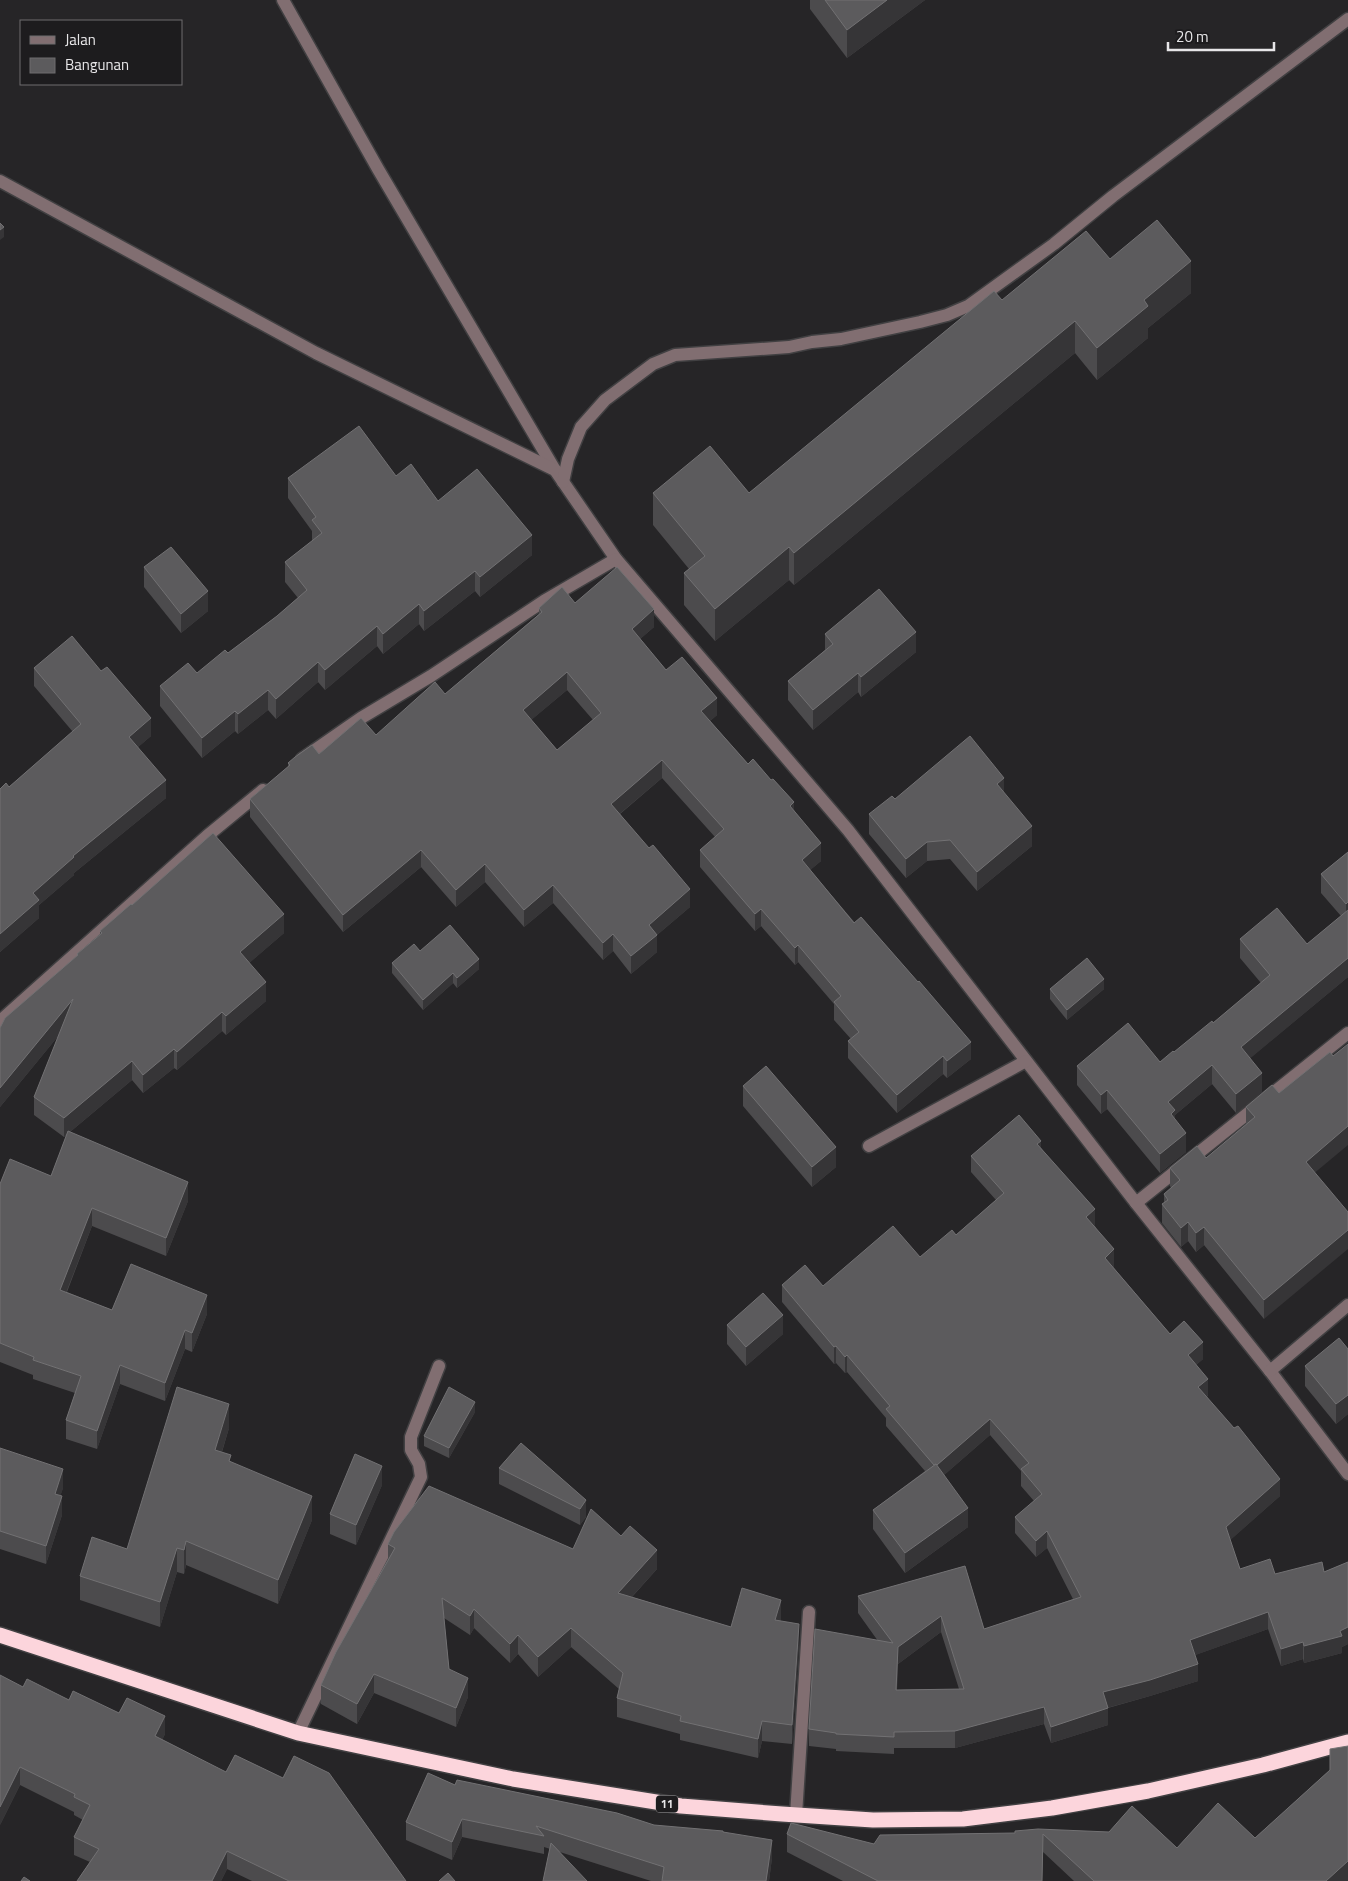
<svg xmlns="http://www.w3.org/2000/svg" width="1348" height="1881" viewBox="0 0 1348 1881" font-family="'Titillium Web',sans-serif">
<style>
.lines{fill:none;stroke-linecap:round;stroke-linejoin:round}
.minor-casing{stroke:#414042;stroke-width:15}
.highway-casing{stroke:#414042;stroke-width:18}
.minor{stroke:#816e71;stroke-width:12}
.highway{stroke:#fcd5dc;stroke-width:15}
.wall{fill:#4c4b4d;fill-rule:evenodd}
.shaded-wall{fill:#363537}
.building{fill:#5c5b5d;stroke:#727173;fill-rule:evenodd}
.labels{text-anchor:middle;stroke-width:5;stroke-linejoin:round;paint-order:stroke}
.shield{fill:#1d1c1e;stroke:#aaa9ab;stroke-width:1}
.shield-label{font-size:11px;font-weight:bold;fill:#e7e6e8}
</style>
<rect width="100%" height="100%" fill="#262527"/>
<g class="lines">
<defs>
<g id="minor">
<path d="M283,0L378,169L555,470"/>
<path d="M0,181L316,353L555,470L616,559L848,830L1136,1203L1270,1371L1348,1474"/>
<path d="M563,482L568,459L581,427L605,400L653,364L675,355L789,347L812,342L841,339L920,322L947,315L968,306L1054,244L1113,196L1348,19"/>
<path d="M302,759L361,718L431,676L544,601L616,559"/>
<path d="M0,1021L207,836L263,790"/>
<path d="M869,1146L1026,1061"/>
<path d="M1136,1203L1348,1033"/>
<path d="M1270,1371L1348,1305"/>
<path d="M298,1733L421,1477L419,1464L411,1450V1437L439,1366"/>
<path d="M796,1815L809,1612"/>
</g>
<path id="highway" d="M0,1635L298,1733L513,1779L681,1806L782,1814L873,1820L963,1819L1052,1808L1148,1791L1263,1765L1348,1742"/>
</defs>
<use href="#minor" class="minor-casing"/>
<use href="#highway" class="highway-casing"/>
<use href="#minor" class="minor"/>
<use href="#highway" class="highway"/>
</g>
<g class="wall">
<path d="M810,0H925L847,58L810,9Z"/>
<path d="M1110,259L1191,293L1148,328V338L1097,380L1075,353L794,585L789,580L715,641L684,605V573L689,569L653,525V493H749L1002,300Z"/>
<path d="M396,476L438,501L532,555L480,597L475,591L424,631L419,624L383,654L377,646L325,690L318,682L276,719L268,710L238,734L235,731L202,758L160,706V686L197,673L228,653L277,616L298,598L285,582V562L312,541V531L288,498V478Z"/>
<path d="M144,567L208,611L181,633L144,587Z"/>
<path d="M575,603L654,627L640,639L666,670L717,715L710,721L748,764L794,810L821,861L810,870L971,1059L947,1078L943,1074L897,1113L848,1058V1041L851,1039L834,1020V1004L798,962L795,965L761,926L755,931L700,867V850L715,837L662,778L620,814L690,907L657,935V952L631,974L613,951L603,960L553,903L524,927L485,882L456,907L421,867L343,932L250,817V799L288,767V763L376,735L445,694L539,614V608ZM567,690L593,720L557,750L531,720Z"/>
<path d="M825,634L916,652L861,697L858,692L813,730L788,700V681L825,650Z"/>
<path d="M34,668L151,736L138,747L166,798L74,873V875L39,905V918L0,952V789L9,787L73,732L34,686Z"/>
<path d="M1004,793L1032,846L977,891L950,859L927,861L906,878L869,834V814L895,799Z"/>
<path d="M1348,852V977L1250,1058L1262,1092L1236,1113L1212,1084L1175,1115V1120L1186,1152L1160,1173L1107,1109L1101,1114L1077,1085V1066L1160,1062L1174,1052L1213,1023L1261,983L1240,958V939L1307,944L1341,916L1321,893V874Z"/>
<path d="M132,905L284,933L249,963L266,1001L226,1035L222,1031L177,1070L174,1068L143,1093L132,1080L70,1132L188,1201L166,1256L92,1226L67,1292L112,1310L207,1314L192,1352L185,1349L165,1401L120,1384L97,1449L66,1439V1420L75,1393L33,1379V1375L0,1362V1184L51,1176L67,1135L64,1137L34,1115V1097L59,1035L0,1107V1028L77,956V954L100,934V931Z"/>
<path d="M420,951L479,969L457,988L453,983L423,1010L392,973V963Z"/>
<path d="M1050,989H1104L1067,1020L1050,999Z"/>
<path d="M1333,1056L1315,1173L1264,1319L1204,1245L1196,1252L1188,1241L1181,1247L1162,1223V1204L1164,1203V1194L1171,1188L1170,1186V1168L1206,1158L1246,1125V1107L1279,1093Z"/>
<path d="M743,1086L836,1167L812,1187L743,1106Z"/>
<path d="M1041,1148L1095,1226L1114,1266L1113,1267L1170,1334L1203,1359L1196,1365L1208,1395L1207,1397L1280,1496L1230,1540L1240,1569L1275,1574L1324,1572L1348,1562V1644L1342,1647V1653L1304,1663L1303,1659L1281,1666L1268,1629L1195,1655L1198,1681L1150,1696L1108,1708V1725L1051,1743L1044,1724L955,1748H894V1754L836,1751V1749L809,1746V1729L878,1641L858,1613V1596L965,1566L984,1629L1073,1599L1047,1548L1036,1557L1015,1533V1517L1034,1501L1021,1486V1471L990,1435L944,1475L968,1527L905,1573L873,1529V1510L925,1471L886,1426V1418L847,1372L845,1373L836,1363L834,1364L782,1302V1285L823,1286L920,1257L956,1235L996,1200L971,1172V1156ZM941,1632L959,1689L897,1690L898,1664Z"/>
<path d="M727,1325L783,1334L746,1366L727,1344Z"/>
<path d="M1348,1349V1414L1336,1424L1305,1386V1366Z"/>
<path d="M475,1412L449,1458L424,1446V1436Z"/>
<path d="M229,1428L222,1452L231,1462L312,1520L278,1604L186,1565L184,1574L177,1572L160,1627L80,1600V1576L127,1549Z"/>
<path d="M0,1448L63,1488L60,1496L62,1515L46,1564L0,1549Z"/>
<path d="M499,1468L586,1500V1517L580,1525L499,1484Z"/>
<path d="M382,1485L356,1545L330,1534V1514Z"/>
<path d="M388,1544L573,1549L657,1569L632,1597L731,1627L781,1619L780,1621L799,1643L792,1744L762,1741L758,1758L680,1740V1734L617,1717V1698L619,1689L571,1647L538,1677L518,1654L510,1663L474,1628L470,1635L444,1618L449,1669L468,1697L456,1727L374,1693L357,1724L321,1704V1685L388,1558Z"/>
<path d="M23,1687L69,1700L119,1713L165,1734L162,1740L406,1881H252L227,1869L221,1881H77L90,1862L74,1855V1837L83,1820L74,1815V1812L20,1785L0,1825Z"/>
<path d="M1348,1746V1880L1347,1881H1074L1043,1852L1042,1881H843L787,1852V1834L874,1844L1015,1833V1831L1177,1848L1255,1838L1330,1770Z"/>
<path d="M455,1785L654,1825L723,1832L772,1858L769,1881H651L544,1847V1854L462,1837L452,1860L406,1840V1822Z"/>
</g>
<g class="shaded-wall">
<path d="M887,0H925L847,58V30Z"/>
<path d="M4,227V237L0,240V230Z"/>
<path d="M1191,261V293L1148,328V338L1097,380V348L1144,300Z"/>
<path d="M1075,321V353L794,585V553Z"/>
<path d="M532,535V555L480,597V577Z"/>
<path d="M789,547V580L715,641V609Z"/>
<path d="M475,571V591L424,631V611Z"/>
<path d="M208,591V611L181,633V614Z"/>
<path d="M419,604V624L383,654V634Z"/>
<path d="M654,609V627L632,646V629Z"/>
<path d="M377,626V646L325,690V670Z"/>
<path d="M916,632V652L861,697V677Z"/>
<path d="M318,662V682L276,719V699Z"/>
<path d="M567,672V690L523,727V710Z"/>
<path d="M858,673V692L813,730V710Z"/>
<path d="M268,690V710L238,734V714Z"/>
<path d="M717,698V715L701,729V711Z"/>
<path d="M235,711V731L202,758V738Z"/>
<path d="M151,718V736L129,755V737Z"/>
<path d="M662,760V778L611,821V804Z"/>
<path d="M1004,778V797L997,784Z"/>
<path d="M166,780V798L74,873V875L39,905V918L0,952V934L33,893L73,856Z"/>
<path d="M794,802V820L790,806Z"/>
<path d="M1032,826V846L977,891V872Z"/>
<path d="M927,842V861L906,878V859Z"/>
<path d="M821,843V861L802,877V860Z"/>
<path d="M421,850V867L343,932V915Z"/>
<path d="M485,864V882L456,907V890Z"/>
<path d="M553,885V903L524,927V910Z"/>
<path d="M690,889V907L657,935V952L631,974V956L649,925Z"/>
<path d="M1348,902V921L1346,923V904Z"/>
<path d="M761,909V926L755,931V914Z"/>
<path d="M284,914V933L240,971V952Z"/>
<path d="M613,934V951L603,960V943Z"/>
<path d="M798,945V962L795,965V948Z"/>
<path d="M1348,958V977L1241,1066V1047Z"/>
<path d="M479,959V969L457,988V978Z"/>
<path d="M453,973V983L423,1010V1000Z"/>
<path d="M1104,979V989L1067,1020V1010Z"/>
<path d="M266,982V1001L226,1035V1016Z"/>
<path d="M73,999V1018L0,1107V1088Z"/>
<path d="M222,1012V1031L177,1070V1052Z"/>
<path d="M971,1042V1059L947,1078V1061Z"/>
<path d="M174,1049V1068L143,1093V1075Z"/>
<path d="M943,1056V1074L897,1113V1095Z"/>
<path d="M132,1061V1080L64,1137V1118Z"/>
<path d="M1212,1065V1084L1175,1115V1129L1171,1133L1168,1102Z"/>
<path d="M1262,1073V1092L1236,1113V1094Z"/>
<path d="M1107,1090V1109L1101,1114V1095Z"/>
<path d="M1348,1126V1145L1306,1180V1162Z"/>
<path d="M1186,1133V1152L1160,1173V1154Z"/>
<path d="M1041,1141V1157L1037,1144Z"/>
<path d="M836,1147V1167L812,1187V1167Z"/>
<path d="M188,1182V1201L166,1256V1238Z"/>
<path d="M92,1208V1226L60,1308V1290Z"/>
<path d="M1095,1209V1226L1086,1233V1217Z"/>
<path d="M1188,1222V1241L1181,1247V1228Z"/>
<path d="M1204,1227V1245L1196,1252V1233Z"/>
<path d="M1348,1230V1249L1264,1319V1300Z"/>
<path d="M1114,1249V1266L1105,1274V1258Z"/>
<path d="M207,1295V1314L192,1352V1333Z"/>
<path d="M783,1315V1334L746,1366V1347Z"/>
<path d="M185,1330V1349L165,1401V1383Z"/>
<path d="M1203,1342V1359L1188,1372V1355Z"/>
<path d="M836,1346V1363L834,1364V1347Z"/>
<path d="M847,1355V1372L845,1373V1357Z"/>
<path d="M120,1365V1384L97,1449V1431Z"/>
<path d="M1208,1379V1395L1198,1404V1387Z"/>
<path d="M1348,1395V1414L1336,1424V1404Z"/>
<path d="M475,1402V1412L449,1458V1448Z"/>
<path d="M229,1404V1428L215,1474V1450Z"/>
<path d="M990,1419V1435L935,1483V1466Z"/>
<path d="M382,1466V1485L356,1545V1525Z"/>
<path d="M63,1469V1488L55,1513V1494Z"/>
<path d="M1280,1479V1496L1226,1544V1527Z"/>
<path d="M62,1496V1515L46,1564V1546Z"/>
<path d="M312,1496V1520L278,1604V1580Z"/>
<path d="M586,1500V1517L580,1525V1509Z"/>
<path d="M968,1508V1527L905,1573V1553Z"/>
<path d="M1047,1531V1548L1036,1557V1541Z"/>
<path d="M186,1541V1565L184,1574V1550Z"/>
<path d="M177,1548V1572L160,1627V1602Z"/>
<path d="M657,1550V1569L618,1612V1593Z"/>
<path d="M781,1600V1619L775,1639V1620Z"/>
<path d="M474,1609V1628L470,1635V1616Z"/>
<path d="M1268,1612V1629L1190,1657V1640Z"/>
<path d="M941,1616V1632L898,1664L896,1706L898,1647Z"/>
<path d="M799,1624V1643L792,1744V1725Z"/>
<path d="M1348,1627V1644L1342,1647V1653L1304,1663V1646Z"/>
<path d="M571,1628V1647L538,1677V1657Z"/>
<path d="M518,1635V1654L510,1663V1644Z"/>
<path d="M1303,1642V1659L1281,1666V1649Z"/>
<path d="M1198,1664V1681L1150,1696L1103,1709V1692Z"/>
<path d="M374,1674V1693L357,1724V1704Z"/>
<path d="M468,1678V1697L456,1727V1708Z"/>
<path d="M1044,1707V1724L955,1748V1731Z"/>
<path d="M1108,1708V1725L1051,1743V1727Z"/>
<path d="M165,1716V1734L155,1755V1736Z"/>
<path d="M762,1721V1741L758,1758V1739Z"/>
<path d="M20,1767V1785L0,1825V1807Z"/>
<path d="M462,1819V1837L452,1860V1842Z"/>
<path d="M772,1840V1858L769,1881H766Z"/>
<path d="M227,1851V1869L221,1881H212Z"/>
<path d="M1348,1861V1880L1347,1881H1326Z"/>
</g>
<g class="building">
<path d="M825,0H887L847,30Z"/>
<path d="M1157,220L1191,261L1144,300L1148,306L1097,348L1075,321L794,553L789,547L715,609L684,573L705,556L653,493L710,446L749,493L994,291L1002,300L1086,231L1110,259Z"/>
<path d="M0,223L4,227L0,230Z"/>
<path d="M359,426L396,476L411,464L438,501L477,469L532,535L480,577L475,571L424,611L419,604L383,634L377,626L325,670L318,662L276,699L268,690L238,714L235,711L202,738L160,686L188,663L197,673L225,650L228,653L277,616L307,590L285,562L322,533L312,520L316,517L288,478Z"/>
<path d="M171,547L208,591L181,614L144,567Z"/>
<path d="M617,567L654,609L632,629L666,670L682,657L717,698L701,711L748,764L753,759L771,780L773,779L794,802L790,806L821,843L802,860L854,923L861,917L918,982L919,981L971,1042L947,1061L943,1056L897,1095L848,1041L859,1032L834,1002L841,996L798,945L795,948L761,909L755,914L700,850L724,829L662,760L611,804L649,848L653,845L690,889L649,925L657,935L631,956L613,934L603,943L553,885L524,910L485,864L456,890L421,850L343,915L250,799L290,765L288,763L295,757L312,745L319,754L361,718L376,735L435,682L445,694L542,612L539,608L562,587L575,603ZM567,672L601,713L557,750L523,710Z"/>
<path d="M879,589L916,632L861,677L858,673L813,710L788,681L833,644L825,634Z"/>
<path d="M72,636L101,671L107,667L151,718L129,737L166,780L73,856L74,857L33,893L39,900L0,934V789L6,783L9,787L81,724L34,668Z"/>
<path d="M970,736L1004,778L997,784L1032,826L977,872L950,840L927,842L906,859L869,814L892,796L895,799Z"/>
<path d="M213,833L284,914L240,952L266,982L226,1016L222,1012L177,1052L174,1049L143,1075L132,1061L64,1118L34,1097L73,999L0,1088V1028L5,1018L78,955L77,954L102,933L100,931L131,904L132,905Z"/>
<path d="M1348,852V902L1346,904L1321,874Z"/>
<path d="M1277,908L1307,944L1348,910V958L1241,1047L1262,1073L1236,1094L1212,1065L1168,1102L1175,1110L1171,1114L1186,1133L1160,1154L1107,1090L1101,1095L1077,1066L1128,1023L1160,1062L1173,1051L1174,1052L1212,1021L1213,1023L1270,975L1240,939Z"/>
<path d="M450,925L479,959L457,978L453,973L423,1000L392,963L414,944L420,951Z"/>
<path d="M1087,958L1104,979L1067,1010L1050,989Z"/>
<path d="M1348,1044V1126L1306,1162L1348,1212V1230L1264,1300L1204,1227L1196,1233L1188,1222L1181,1228L1162,1204L1168,1200L1164,1194L1180,1180L1170,1168L1197,1146L1206,1158L1255,1117L1246,1107L1272,1085L1279,1093L1330,1052L1333,1056Z"/>
<path d="M766,1066L836,1147L812,1167L743,1086Z"/>
<path d="M1019,1115L1041,1141L1037,1144L1095,1209L1086,1217L1114,1249L1105,1258L1170,1334L1184,1321L1203,1342L1188,1355L1208,1379L1198,1387L1234,1428L1238,1426L1280,1479L1226,1527L1240,1569L1270,1559L1275,1574L1322,1562L1324,1572L1348,1562V1627L1340,1631L1342,1636L1304,1646L1303,1642L1281,1649L1268,1612L1190,1640L1198,1664L1150,1680L1103,1692L1108,1708L1051,1727L1044,1707L955,1731L894,1732V1737L836,1734V1733L809,1729L815,1629L893,1643L858,1596L965,1566L984,1629L1081,1597L1047,1531L1036,1541L1015,1517L1042,1494L1021,1469L1029,1463L990,1419L937,1465L936,1464L934,1465L886,1409L890,1406L847,1355L845,1357L836,1346L834,1347L782,1285L805,1265L823,1286L893,1226L920,1257L952,1230L956,1235L1004,1193L971,1156ZM941,1616L964,1689L896,1690L898,1647Z"/>
<path d="M68,1131L188,1182L166,1238L92,1208L60,1290L112,1310L131,1264L207,1295L192,1333L185,1330L165,1383L120,1365L97,1431L66,1420L81,1376L33,1360L34,1357L0,1343V1184L10,1159L51,1176Z"/>
<path d="M763,1293L783,1315L746,1347L727,1325Z"/>
<path d="M1339,1338L1348,1349V1395L1336,1404L1305,1366Z"/>
<path d="M177,1387L229,1404L215,1450L231,1455L229,1461L312,1496L278,1580L186,1541L184,1550L177,1548L160,1602L80,1576L92,1537L127,1549Z"/>
<path d="M449,1387L475,1402L449,1448L424,1436Z"/>
<path d="M521,1443L586,1500L580,1509L499,1468Z"/>
<path d="M0,1448L63,1469L55,1494L62,1496L46,1546L0,1531Z"/>
<path d="M355,1454L382,1466L356,1525L330,1514Z"/>
<path d="M936,1464L968,1508L905,1553L873,1510Z"/>
<path d="M429,1486L573,1549L591,1509L621,1536L630,1526L657,1550L618,1593L731,1627L742,1588L781,1600L775,1620L799,1624L792,1725L762,1721L758,1739L680,1721L681,1716L617,1698L623,1673L571,1628L538,1657L518,1635L510,1644L474,1609L470,1616L442,1598L449,1669L468,1678L456,1708L374,1674L357,1704L321,1685L336,1652L395,1548L388,1544L394,1532Z"/>
<path d="M0,1675L23,1687L27,1679L69,1700L73,1691L119,1713L127,1698L165,1716L155,1736L226,1772L235,1755L283,1778L294,1756L329,1773L406,1881H289L227,1851L212,1881H77L99,1849L74,1837L90,1805L74,1797L75,1794L20,1767L0,1807Z"/>
<path d="M1348,1746V1861L1326,1881H1094L1043,1834L1042,1881H878L787,1834L791,1823L874,1844L880,1835L1015,1833V1831L1038,1829L1109,1832L1132,1806L1177,1848L1218,1803L1255,1838L1330,1770V1749Z"/>
<path d="M428,1773L455,1785L457,1780L617,1813L654,1825L723,1831V1832L772,1840L766,1881H662L664,1867L536,1826L544,1836L462,1819L452,1842L406,1822Z"/>
<path d="M551,1843L587,1881H543Z"/>
<path d="M448,1873L455,1881H439Z"/>
<path d="M24,1877L30,1881H21Z"/>
</g>
<g class="labels">
<rect class="shield" x="656" y="1795.5" width="22" height="17" rx="4"/>
<g class="shield-label">
<text x="667" y="1808">11</text>
</g>
</g>
<rect x="20" y="20" width="162" height="65" fill="#1d1c1e" stroke="#6e6d6f"/>
<rect x="30" y="36" width="25" height="8" fill="#816e71" stroke="#6e6d6f"/>
<text x="65" y="45" font-size="15" fill="#e7e6e8">Jalan</text>
<rect x="30" y="58" width="25" height="15" fill="#5c5b5d" stroke="#6e6d6f"/>
<text x="65" y="70" font-size="15" fill="#e7e6e8">Bangunan</text>
<path d="M1168 42v8h106v-8" fill="none" stroke="#e7e6e8" stroke-width="2.5"/>
<text x="1176" y="42" font-size="15" fill="#e7e6e8" stroke="#1d1c1e" stroke-width="4" paint-order="stroke">20 m</text>
</svg>
